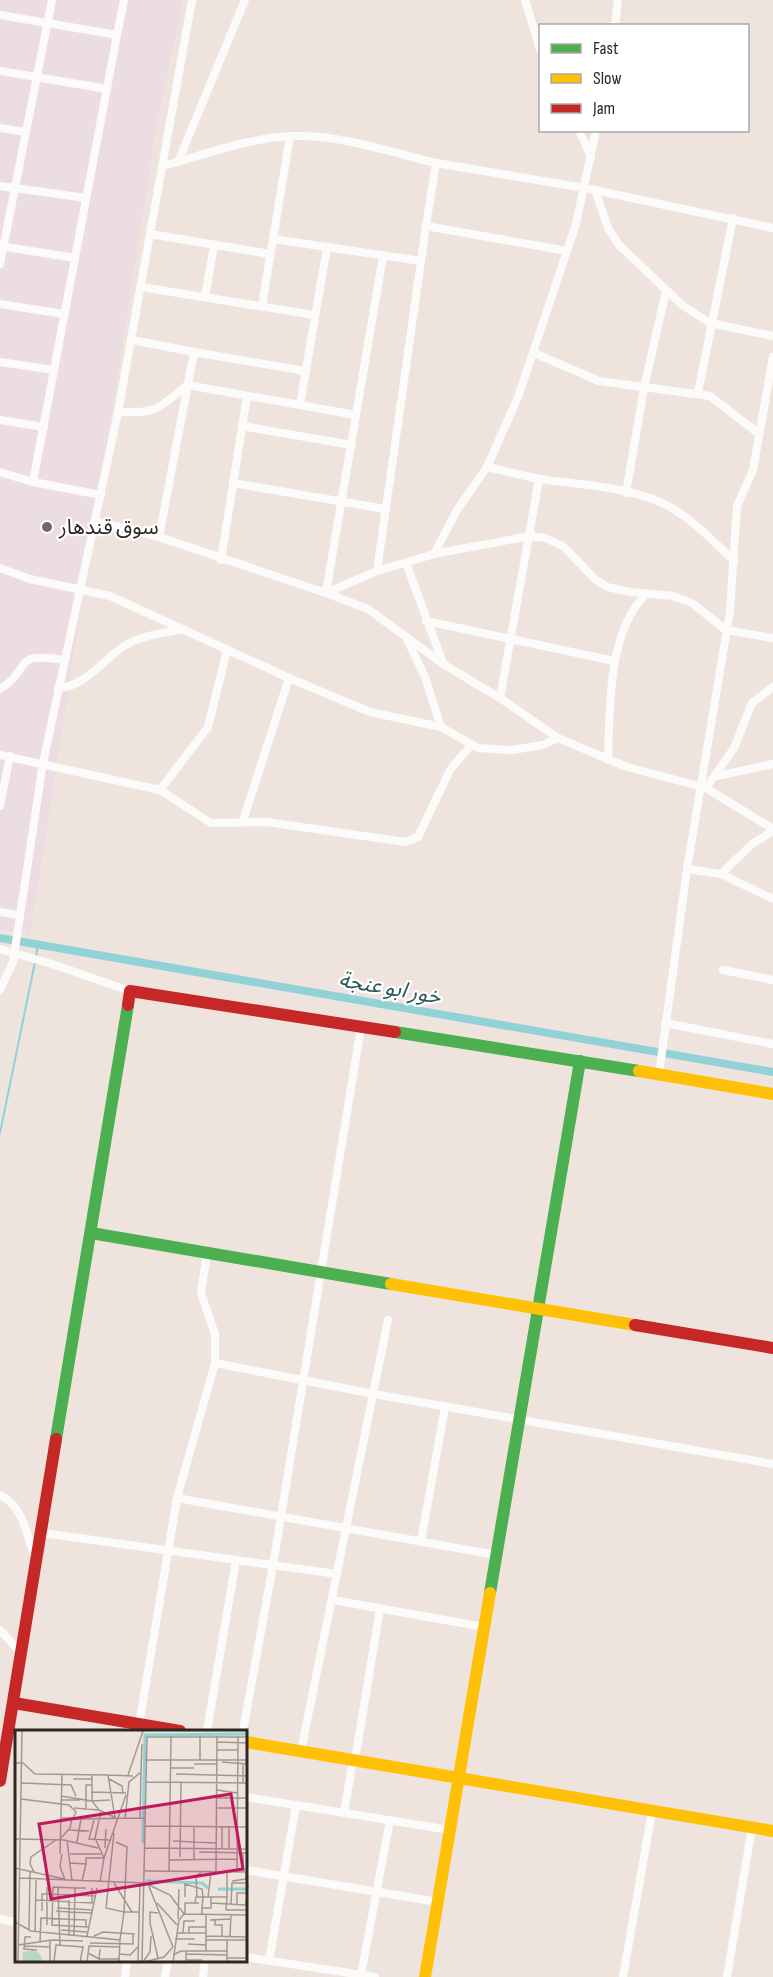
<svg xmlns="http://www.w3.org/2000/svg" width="773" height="1977" viewBox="0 0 773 1977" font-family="'Sofia Sans Condensed','Noto Sans Arabic',sans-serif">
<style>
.commercial{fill:#ecdde2}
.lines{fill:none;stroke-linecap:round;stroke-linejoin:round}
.stream{stroke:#90d2d6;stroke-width:2}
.canal{stroke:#90d2d6;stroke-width:8}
.street{stroke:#fdfbfa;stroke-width:8}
.fast{stroke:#4caf50;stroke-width:12}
.slow{stroke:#ffc107;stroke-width:12}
.jam{stroke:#c62828;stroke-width:12}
.poi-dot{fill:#726963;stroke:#fff;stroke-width:2}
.labels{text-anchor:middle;stroke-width:4.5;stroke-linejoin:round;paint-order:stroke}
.poi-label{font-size:21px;fill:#2e2722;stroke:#fff;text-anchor:start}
.water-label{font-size:22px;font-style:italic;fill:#2a575a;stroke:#fff}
.inset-river{fill:none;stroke:#90d2d6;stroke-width:3}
.inset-road{fill:none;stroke:#a29892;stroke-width:1.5}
.view{fill:#c2185b;fill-opacity:0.15;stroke:#c2185b;stroke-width:3}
.inset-edge{fill:none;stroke:#2e2722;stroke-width:3}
</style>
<rect width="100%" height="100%" fill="#efe4dd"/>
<path class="commercial" d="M0,0H183L157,124L30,936L0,930Z"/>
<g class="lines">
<g class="stream">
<path d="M36,957L38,944"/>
<path d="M0,1133L35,962"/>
</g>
<path class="canal" d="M0,938L773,1072"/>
<g class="street">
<path d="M525,0L540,49"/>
<path d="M0,15L117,35L75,258"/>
<path d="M615,26L618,0"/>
<path d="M117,35L124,0"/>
<path d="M0,71L107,89"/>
<path d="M0,128L26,132"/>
<path d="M579,130L591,157"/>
<path d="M178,162L245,0"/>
<path d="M436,163L585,188L773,228"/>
<path d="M163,166C207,154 256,135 301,136C344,136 394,153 436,163L426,226"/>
<path d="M0,186L86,198"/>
<path d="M595,190L608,228L619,245L682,305L710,323L773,336"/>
<path d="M150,234L270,254"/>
<path d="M273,239L290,136"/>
<path d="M0,246L75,258L54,370"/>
<path d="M0,264L52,0"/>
<path d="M141,287L314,315"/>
<path d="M205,297L214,245"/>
<path d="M0,304L64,314"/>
<path d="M262,306L273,239L421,261L426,226L567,251"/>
<path d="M132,340L194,352L159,537"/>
<path d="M194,352L305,371"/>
<path d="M534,353L599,381L710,396L759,434"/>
<path d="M0,362L54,370L33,482L101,495"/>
<path d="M187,385L300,405L327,247"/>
<path d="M698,393L733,218"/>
<path d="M300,405L356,415L326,593L368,609L443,664L500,698L558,738L624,766L706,788L773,829"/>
<path d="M118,412C156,414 158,409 187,385"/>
<path d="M356,415L383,256"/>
<path d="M0,420L44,427"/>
<path d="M242,426L352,445"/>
<path d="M487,467L539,479"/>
<path d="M0,472L33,482"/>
<path d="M233,483L385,509"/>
<path d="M626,493L644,388L666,291"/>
<path d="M95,521L159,537L326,593L377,571L434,554L530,536L546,538L564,547L596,580L607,587L631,592L673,596L692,603L726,630L773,638"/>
<path d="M434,554L457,510L487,467L518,397L576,224L596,130"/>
<path d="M221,560L247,396"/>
<path d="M406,563L443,663"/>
<path d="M0,568L30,579L110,596L289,678L370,712L441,727L478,748L512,750L543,745L558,738"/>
<path d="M377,571L421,261"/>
<path d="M426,621L614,661"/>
<path d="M406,637L425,677L441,727"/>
<path d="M58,688C85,687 103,660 124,646C142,635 164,633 183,629"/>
<path d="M0,689C33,669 10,651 64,660"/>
<path d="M500,698L539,479C577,484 628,487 662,503C689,515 713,541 734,561"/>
<path d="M0,755L160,790L211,823L267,822L405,842L418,837L450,770L471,745"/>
<path d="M608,760C610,709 607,632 646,594"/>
<path d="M717,776L773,764"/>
<path d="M706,788L734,748L752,703L773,687"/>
<path d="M160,790L208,727L227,650"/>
<path d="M0,806L10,756"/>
<path d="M243,821L289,678"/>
<path d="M687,869L721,874L773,899"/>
<path d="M721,874L752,844L773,831"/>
<path d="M0,912L19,915"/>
<path d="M0,949L52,964L130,991"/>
<path d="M723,970L773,980"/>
<path d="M0,990L13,962L43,763L118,412L192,0"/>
<path d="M665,1023L773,1044"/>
<path d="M659,1074L687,869L730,611L737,506L753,470L773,357"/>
<path d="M215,1363L374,1394L773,1464"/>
<path d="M0,1495C23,1505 27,1536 35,1558"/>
<path d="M177,1498L496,1555"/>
<path d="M43,1533L337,1574"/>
<path d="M421,1541L445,1407"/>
<path d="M333,1600L484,1627"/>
<path d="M0,1630L22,1654"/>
<path d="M138,1731L177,1498L215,1363V1334L201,1293L207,1253"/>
<path d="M207,1731L236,1560"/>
<path d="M243,1731L273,1565L361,1027"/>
<path d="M301,1751L388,1320"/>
<path d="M355,1760L380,1609"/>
<path d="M246,1797L450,1830"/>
<path d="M344,1813L353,1760"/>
<path d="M246,1870L438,1902"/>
<path d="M0,1919L16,1922"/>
<path d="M246,1957L375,1977"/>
<path d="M269,1961L296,1805"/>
<path d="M361,1975L390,1820"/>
<path d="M125,1977L127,1960"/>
<path d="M165,1977L168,1960"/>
<path d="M203,1977L205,1960"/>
<path d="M623,1977L652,1811"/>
<path d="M727,1977L752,1827"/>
</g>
<g class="fast">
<path d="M395,1032L639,1071"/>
<path d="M91,1233L391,1284"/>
<path d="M56,1439L128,1005"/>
<path d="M490,1593L580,1061"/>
</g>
<g class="slow">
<path d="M639,1071L773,1094"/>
<path d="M391,1284L635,1325"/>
<path d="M246,1742L773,1831"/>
<path d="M425,1977L490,1593"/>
</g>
<g class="jam">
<path d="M128,1005L130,991L395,1032"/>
<path d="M635,1325L773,1348"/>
<path d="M14,1703L180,1731"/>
<path d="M0,1781L56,1439"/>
</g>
</g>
<circle class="poi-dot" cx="47" cy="527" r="6"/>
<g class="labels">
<g class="poi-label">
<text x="59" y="534">سوق قندهار</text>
</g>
<g class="water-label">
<text transform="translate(390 987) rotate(10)" y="8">خور ابو عنجة</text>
</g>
</g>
<g transform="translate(15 1730)">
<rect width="232" height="232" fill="#efe4dd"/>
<path d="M18,220L24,223L29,232H7L8,222Z" fill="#b6d7c3"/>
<path class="inset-river" d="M128,113L130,5L233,4M131,151L187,153L193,158M203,159H232"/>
<path class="inset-road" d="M202,12L233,13M202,20H222M131,30H233M185,30V6M207,32L233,34M0,33H8L20,44L93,45M179,34H202M156,38H179M161,44L233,46M113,45L128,1M58,49H77M94,49L107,56L108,63M131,52L233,53M6,53L56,55L61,66M228,53V34M202,60L222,63M77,62L111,63M46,66L77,71V45M202,68H233M6,69L54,75L61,82L58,88H47M46,70H65M95,70L77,71L84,80L101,88M59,78L84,80M202,78H233M71,79V55H77M100,88L93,45L118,46M59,89L130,88M110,89L114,52L126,42L127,14M125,89L126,43M79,90L74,109L96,110M130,96L233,97M54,100L74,101M99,103L91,178L109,182L105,210M46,108L55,98L57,88M0,109L49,110L83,118M52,110L57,151M158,111L201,113M62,112L66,89M101,112L112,117L109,182H124M90,118L91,99M130,118L233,119M207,119V97M214,119V97M184,122L233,123M228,123V142M45,124L47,45M47,124L45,136L50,150M55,124H86M165,127L166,52M179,129V97M154,130L222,129M55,133L71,134L67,151M71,134V128H89L111,65M0,138L49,149M130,141L233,142M154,141L156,6M201,141L202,6M19,142L15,134L16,127L41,110M222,142L223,6M5,148L130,153L155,165L169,184L233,185M217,151L231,149V142M85,152L89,128L80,108L86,81M99,153L117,182M133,154L158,217M43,157L45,216M60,158L38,157L37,195L73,197M170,167V154L187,159L188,167H181L180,173M182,167L181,146L187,142M193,167L196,142M196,167H212L211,180H230M212,167V142M21,170L77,173V158M142,173L162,195M196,173L230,175L233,169M216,174L217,153H232L233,158M222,174V163H233M42,178L78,180M187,178H196V167H188L187,178V184M27,181V164H32V157M41,181L54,182V170M143,183L135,182V193L143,228M170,184V173H184M163,189L164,159M195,190L216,189M200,190V195H207V206M0,192L16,201L105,210L104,232M32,195V164L81,166M14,200L15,142M46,200L72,202M20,202L21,150M162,203H191M168,203L169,191H180M174,203V197H191M59,205L60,158H71M54,206V182L77,183M72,206L82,158M79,206L88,202L120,204M191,206L231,207M215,206L216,185M16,207H10L9,219L22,220M160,209H180M191,210H233M25,212L26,188L71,190V197M75,213L118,214V204M173,214L191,215M3,215L37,210L68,211M9,216L35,217M191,221V184M171,222V230H187M73,223L84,229L85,219M105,224L115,225L123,217M171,224L212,225M158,225L166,221H212M212,228H233M84,229H105M3,232L7,1M35,232V210M39,232L41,215L68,217L65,232M72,232L74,216L105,217M123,232L125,153M127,232L132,7H233M128,232L135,222L136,206M129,232L149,227L158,217M158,232L164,190L169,184M212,232V210"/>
<path class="view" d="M216,64L228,139L36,169L24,94Z"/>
<rect width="232" height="232" class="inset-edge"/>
</g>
<rect x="539" y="24" width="210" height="108" fill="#ffffff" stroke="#aba9a7" stroke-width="1.5"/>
<rect x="551" y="44" width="30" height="9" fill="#4caf50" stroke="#aba9a7" stroke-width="1.5"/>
<text x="593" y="54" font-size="18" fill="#2e2722">Fast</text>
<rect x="551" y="74" width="30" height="9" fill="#ffc107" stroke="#aba9a7" stroke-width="1.5"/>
<text x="593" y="84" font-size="18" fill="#2e2722">Slow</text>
<rect x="551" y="104" width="30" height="9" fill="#c62828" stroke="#aba9a7" stroke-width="1.5"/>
<text x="593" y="114" font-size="18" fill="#2e2722">Jam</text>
</svg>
